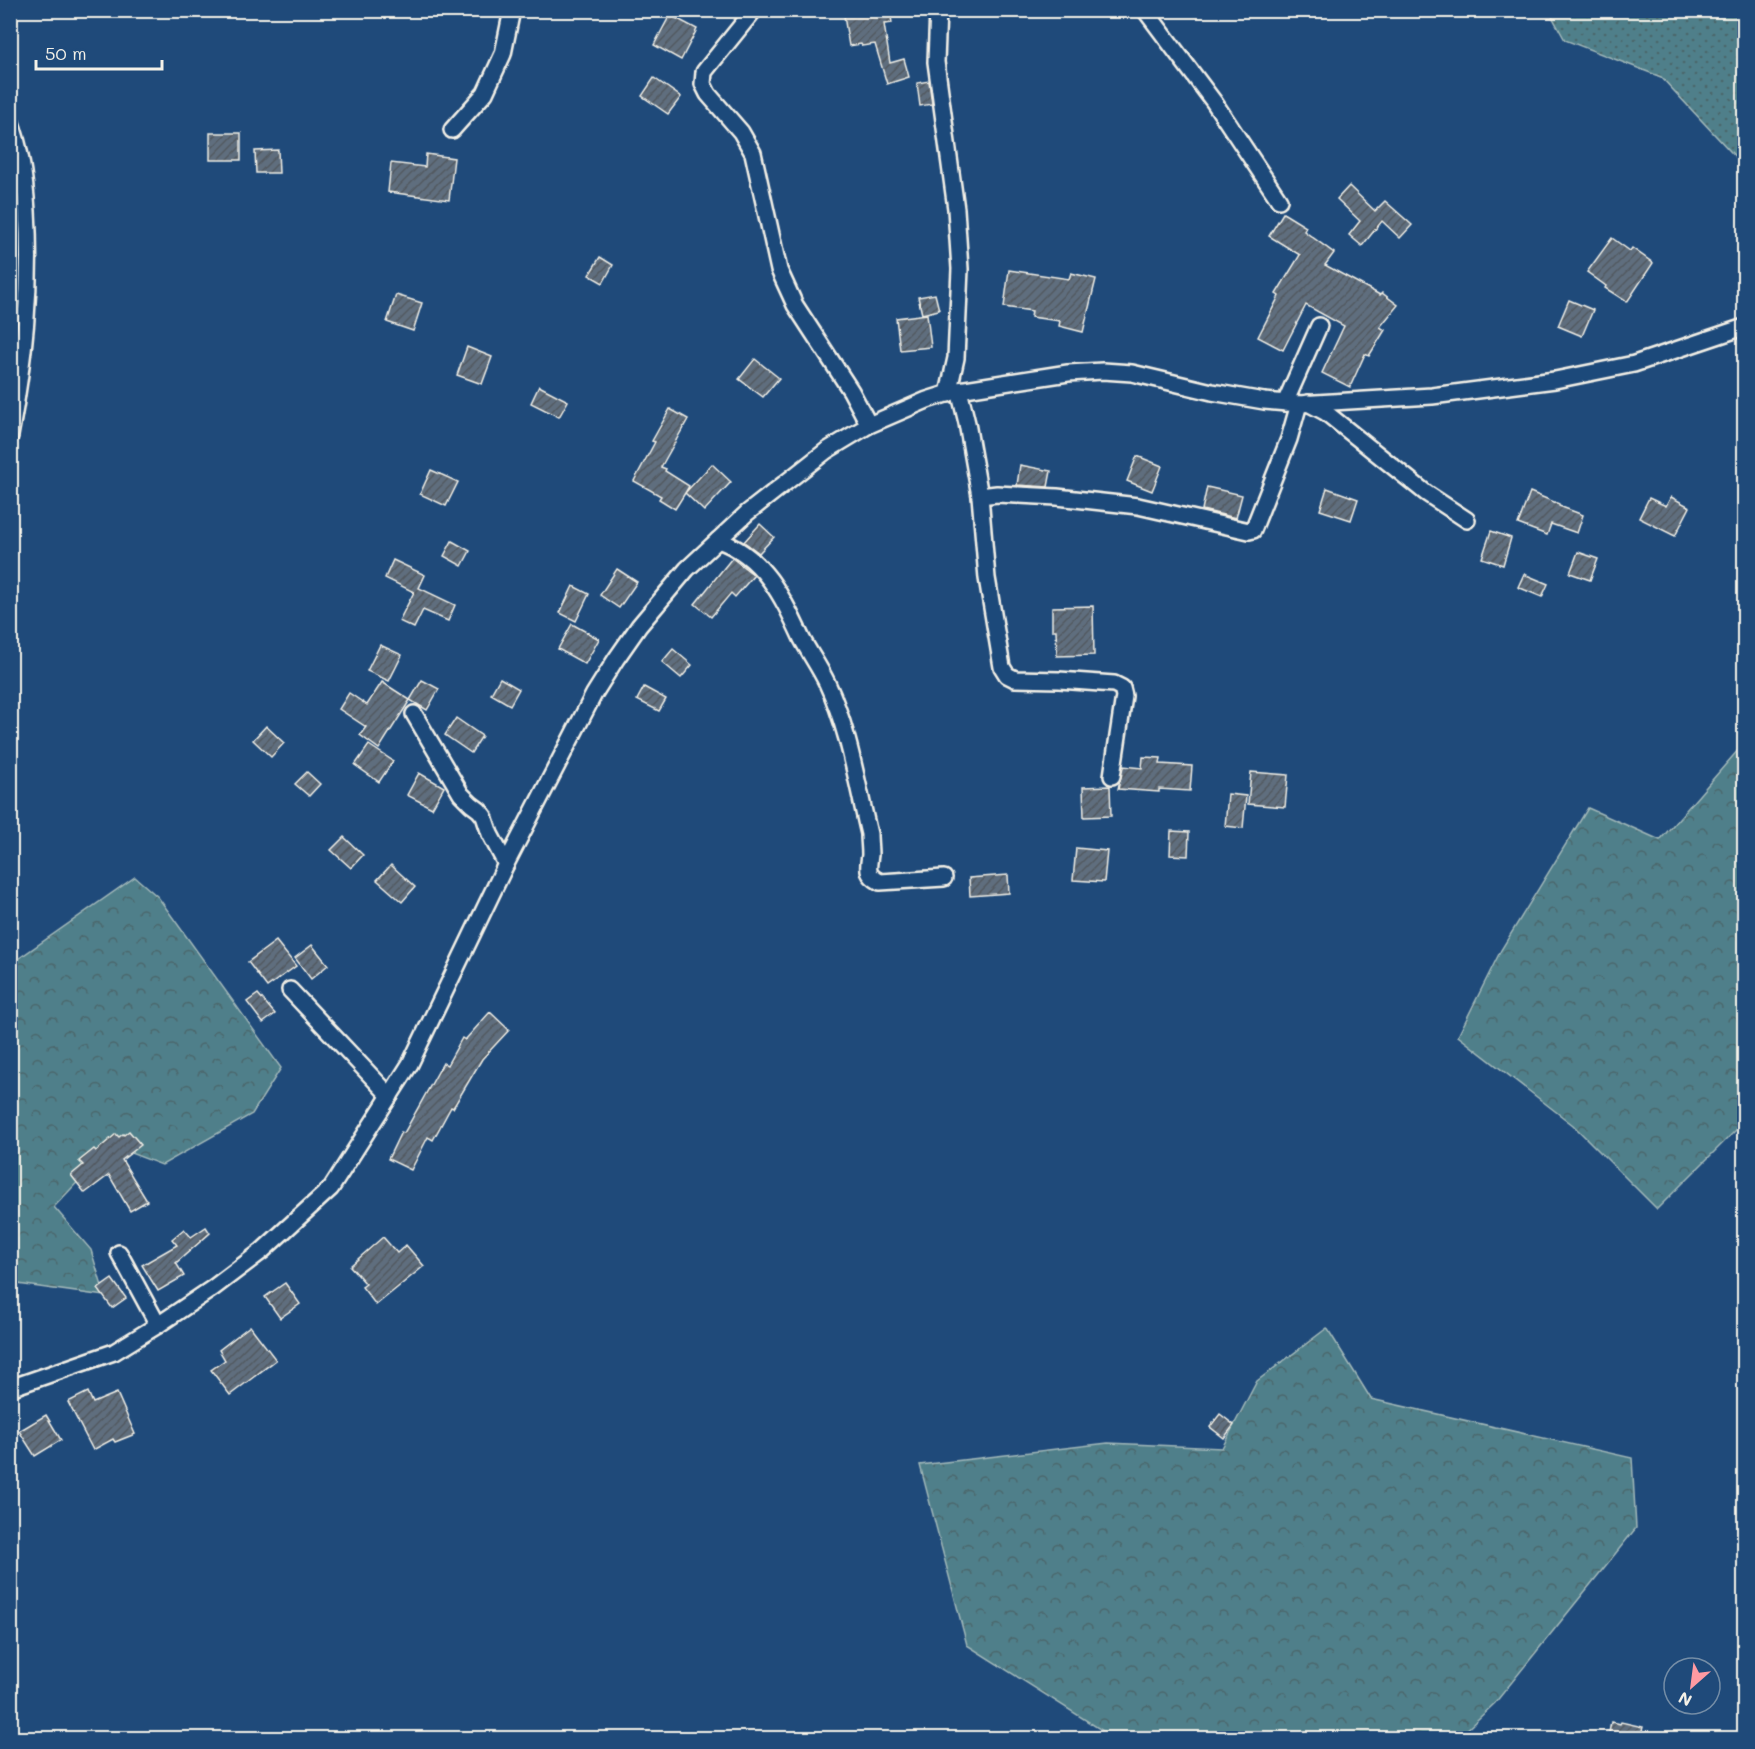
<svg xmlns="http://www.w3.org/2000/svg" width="1755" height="1749" viewBox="0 0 1755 1749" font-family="Mali,sans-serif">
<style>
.grass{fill:url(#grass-dots);stroke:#a2b8b9;stroke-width:1.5}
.forest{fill:url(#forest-crowns);stroke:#a2b8b9;stroke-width:1.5}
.building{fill:url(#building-hatch);stroke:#f4f1e8;stroke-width:1.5}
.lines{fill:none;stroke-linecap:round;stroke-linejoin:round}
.minor-casing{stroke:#f4f1e8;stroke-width:20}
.minor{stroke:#1f4a7a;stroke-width:15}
</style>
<defs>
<pattern id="grass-dots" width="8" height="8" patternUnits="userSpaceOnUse" patternTransform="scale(1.5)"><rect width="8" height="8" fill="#4f7f8a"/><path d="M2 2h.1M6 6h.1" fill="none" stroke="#4c666b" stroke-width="1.8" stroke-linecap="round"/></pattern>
<pattern id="forest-crowns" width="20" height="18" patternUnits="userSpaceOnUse" patternTransform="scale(1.5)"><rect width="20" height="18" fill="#4f7f8a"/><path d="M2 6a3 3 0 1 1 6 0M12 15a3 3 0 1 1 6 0" fill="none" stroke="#4c666b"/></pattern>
<pattern id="building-hatch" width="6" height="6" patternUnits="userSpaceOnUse" patternTransform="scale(1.5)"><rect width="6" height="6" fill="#5e6e7e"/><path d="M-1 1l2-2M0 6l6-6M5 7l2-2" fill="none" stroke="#52595f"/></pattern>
</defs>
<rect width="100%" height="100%" fill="#1f4a7a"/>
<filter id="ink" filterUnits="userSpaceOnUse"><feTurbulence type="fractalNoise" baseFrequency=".0167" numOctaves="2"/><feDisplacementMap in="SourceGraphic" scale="12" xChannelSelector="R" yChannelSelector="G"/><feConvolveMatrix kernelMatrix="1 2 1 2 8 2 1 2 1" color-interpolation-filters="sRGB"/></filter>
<g filter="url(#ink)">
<path class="grass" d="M1549,11H1744V166L1661,77L1565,40Z"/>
<g class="forest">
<path d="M1739,749L1744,754V1122L1657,1209L1573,1125L1458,1036L1501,950L1588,808L1660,840Z"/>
<path d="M135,877L158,897L281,1068L252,1114L162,1165L123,1150L86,1173L54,1207L91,1250L105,1296L11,1283V964Z"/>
<path d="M1327,1328L1371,1399L1632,1458L1636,1528L1495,1703L1458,1738H1114L967,1645L920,1465L1108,1443L1222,1448L1257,1381Z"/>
</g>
<g class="building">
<path d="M843,10H890L892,23L884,24L890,63L904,59L909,77L887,84L875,44L862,46L861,44L849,46Z"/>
<path d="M670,15L697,29L681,60L654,45Z"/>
<path d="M654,78L681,97L668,114L642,96Z"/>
<path d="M929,81L932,104L920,106L917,83Z"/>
<rect x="210" y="133" width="31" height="27"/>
<path d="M278,150L279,173H256L255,151Z"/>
<path d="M426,154L454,158L449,200L388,192L391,163L425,167Z"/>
<path d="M1349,186L1375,211L1385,201L1412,225L1400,238L1382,221L1362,246L1349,235L1360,221L1337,199Z"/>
<path d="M1283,213L1306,227L1304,231L1334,253L1325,265L1380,295L1382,293L1398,305L1380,327L1385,330L1369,356L1365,354L1350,387L1322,373L1344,326L1306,305L1283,350L1258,337L1279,296L1276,294L1300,255L1269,236Z"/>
<path d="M1612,238L1630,251L1632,248L1653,263L1627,302L1605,288L1606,286L1587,272Z"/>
<path d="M600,257L613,265L603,283L589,275Z"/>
<path d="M1009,270L1069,279L1071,273L1096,279L1083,332L1059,326L1060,321L1031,317L1032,311L1004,307Z"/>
<path d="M935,294L939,310L922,314L918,297Z"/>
<path d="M396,295L422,303L413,331L387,322Z"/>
<path d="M1569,300L1593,310L1582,336L1558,326Z"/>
<path d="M927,314L931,347L900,350L896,318Z"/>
<path d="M467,347L492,357L482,384L457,375Z"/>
<path d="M755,359L779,378L763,397L739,379Z"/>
<path d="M539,386L568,401L559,417L531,403Z"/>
<path d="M670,409L688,419L661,467L666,469L665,471L689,486L685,493L712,464L731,482L704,511L685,493L675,509L659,499L661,496L634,481L655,442L652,441Z"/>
<path d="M1137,456L1162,466L1152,491L1127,481Z"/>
<path d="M1020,465L1051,471L1048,487L1017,485Z"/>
<path d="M431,470L458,482L446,506L420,494Z"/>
<path d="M1207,487L1242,495L1236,518L1202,510Z"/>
<path d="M1327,488L1358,499L1351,520L1320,510Z"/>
<path d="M1530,492L1559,504V506L1583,515L1577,533L1551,524L1547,535L1518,524Z"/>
<path d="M1671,497L1690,507L1675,536L1639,518L1649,498L1666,506Z"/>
<path d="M760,524L774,537L759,553L744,542Z"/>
<path d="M1491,531L1511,538L1503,565L1482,558Z"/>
<path d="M452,541L470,551L462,566L444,556Z"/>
<path d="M1578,552L1598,559L1590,580L1570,573Z"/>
<path d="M732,558L754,575L735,597L731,593L711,617L695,604Z"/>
<path d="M393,560L425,575L419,588L455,605L448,621L423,610L414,628L399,621L414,592L385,578Z"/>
<path d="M617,569L637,582L619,608L600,595Z"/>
<path d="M1524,574L1548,584L1542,597L1518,587Z"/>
<path d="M573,586L589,594L576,621L560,613Z"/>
<path d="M1093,606L1094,655L1057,656L1056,630H1052V607Z"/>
<path d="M572,624L599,639L585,664L558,649Z"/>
<path d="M380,645L402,655L389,681L367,671Z"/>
<path d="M673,649L692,665L681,678L662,662Z"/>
<path d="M500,678L519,689L510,705L491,694Z"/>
<path d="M422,680L439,689L427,710L410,700Z"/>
<path d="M382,682L410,700L379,749L360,735L366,727L339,709L349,693L367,705Z"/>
<path d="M644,687L666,699L659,711L637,700Z"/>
<path d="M456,718L482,736L471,753L445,735Z"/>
<path d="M266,726L284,743L271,757L253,740Z"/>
<path d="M369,745L393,761L379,782L355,765Z"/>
<path d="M1143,757L1161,758L1160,764L1192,766L1190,791L1159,789V792L1118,789L1123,766L1142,768Z"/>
<path d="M307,772L320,784L309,796L295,784Z"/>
<path d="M1251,772L1288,775L1285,807L1248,804Z"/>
<path d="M419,773L444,787L432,808L407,795Z"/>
<path d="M1110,786L1111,816L1084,817L1083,787Z"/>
<path d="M1228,794L1246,796L1243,828L1225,826Z"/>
<path d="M1171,831L1189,832L1188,856L1170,855Z"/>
<path d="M344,837L363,855L351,868L331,850Z"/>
<path d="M1076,848L1107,851L1104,882L1073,880Z"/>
<path d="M391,865L415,887L402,902L377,880Z"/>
<path d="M1008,875L1009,893L970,896L969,878Z"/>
<path d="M276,941L296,966L267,987L248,962Z"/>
<path d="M312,945L328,965L311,979L295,958Z"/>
<path d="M258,994L275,1014L263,1023L247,1002Z"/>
<path d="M490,1012L509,1030L482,1059L453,1108L451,1107L433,1140L428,1137L411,1170L388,1159L401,1132L404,1133L443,1063L447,1065L462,1038L465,1040Z"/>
<path d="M129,1131L141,1145L122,1160L147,1201L130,1211L109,1175L85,1193L71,1175L83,1165L79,1161L94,1149L96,1151L116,1134L119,1137L123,1134L124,1135Z"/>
<path d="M206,1227L210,1233L176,1263L184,1276L158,1291L142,1265L177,1245L172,1239L184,1229L191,1237Z"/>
<path d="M383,1237L397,1253L406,1245L424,1266L376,1305L362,1287L366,1284L350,1266Z"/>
<path d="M112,1279L126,1298L112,1308L98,1289Z"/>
<path d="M285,1283L300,1304L280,1318L265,1297Z"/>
<path d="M250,1326L276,1360L230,1395L211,1370L225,1360L219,1350Z"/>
<path d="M88,1392L93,1403L117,1393L135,1434L115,1442L113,1439L93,1450L68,1402Z"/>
<path d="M1220,1414L1234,1425L1224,1438L1210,1427Z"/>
<path d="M46,1415L61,1440L35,1456L19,1431Z"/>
<path d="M1611,1722L1620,1724L1621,1722L1643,1727L1640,1738H1608Z"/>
</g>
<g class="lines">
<defs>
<g id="minor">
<path d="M754,10L704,72L703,84L708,94L741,132L753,153L779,270L795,305L851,391L869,425"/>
<path d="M938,10L936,62L956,209L960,269L956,358L948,394"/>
<path d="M1145,10L1214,102L1279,200"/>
<path d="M10,120C21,149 25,180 27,211C32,288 24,360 10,436"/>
<path d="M452,130L485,93L503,54L512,10"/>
<path d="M959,390L967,423L980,496L987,578L1002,667L1007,675L1015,679L1059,680L1114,684L1122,688L1124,696L1112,776"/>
<path d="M1285,403L1319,326"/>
<path d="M1308,403L1325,412L1426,493L1467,520"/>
<path d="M980,496L997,494L1057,497L1138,506L1249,531L1253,530L1289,439L1299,404"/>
<path d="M718,540C764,556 783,598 802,639C810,654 820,668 827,683C849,730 857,784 869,834C869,841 870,848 870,855C868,870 866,874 880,882L944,878"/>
<path d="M414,714L461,794L471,804L479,810L484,816L490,834L506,864"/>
<path d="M290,990L390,1096"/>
<path d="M119,1253L158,1325"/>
<path d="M10,1388L114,1352L158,1325L213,1288L262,1251L331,1188L410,1064L506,864L594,694L616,659L639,626L687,569L747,513L826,451L869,425L927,400L959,390L1068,373L1103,371L1132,373L1212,392L1264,401L1299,404L1432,396L1555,380L1634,364L1744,327"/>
</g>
</defs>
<use href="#minor" class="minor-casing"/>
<use href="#minor" class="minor"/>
</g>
</g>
<rect width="1755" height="1749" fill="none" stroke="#1f4a7a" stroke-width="36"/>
<rect x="18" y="18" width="1719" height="1713" fill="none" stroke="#f4f1e8" stroke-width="2" filter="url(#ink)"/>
<g transform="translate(1692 1686) rotate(208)"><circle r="28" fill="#1f4a7a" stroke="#748da6" stroke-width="1.5"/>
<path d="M0-4.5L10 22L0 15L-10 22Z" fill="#ff9aa2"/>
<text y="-9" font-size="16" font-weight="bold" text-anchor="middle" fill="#f4f1e8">N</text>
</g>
<path d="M36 60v9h126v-9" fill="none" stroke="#f4f1e8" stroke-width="3"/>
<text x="45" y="60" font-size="18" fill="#f4f1e8" stroke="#1f4a7a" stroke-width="4.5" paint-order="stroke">50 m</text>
</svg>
